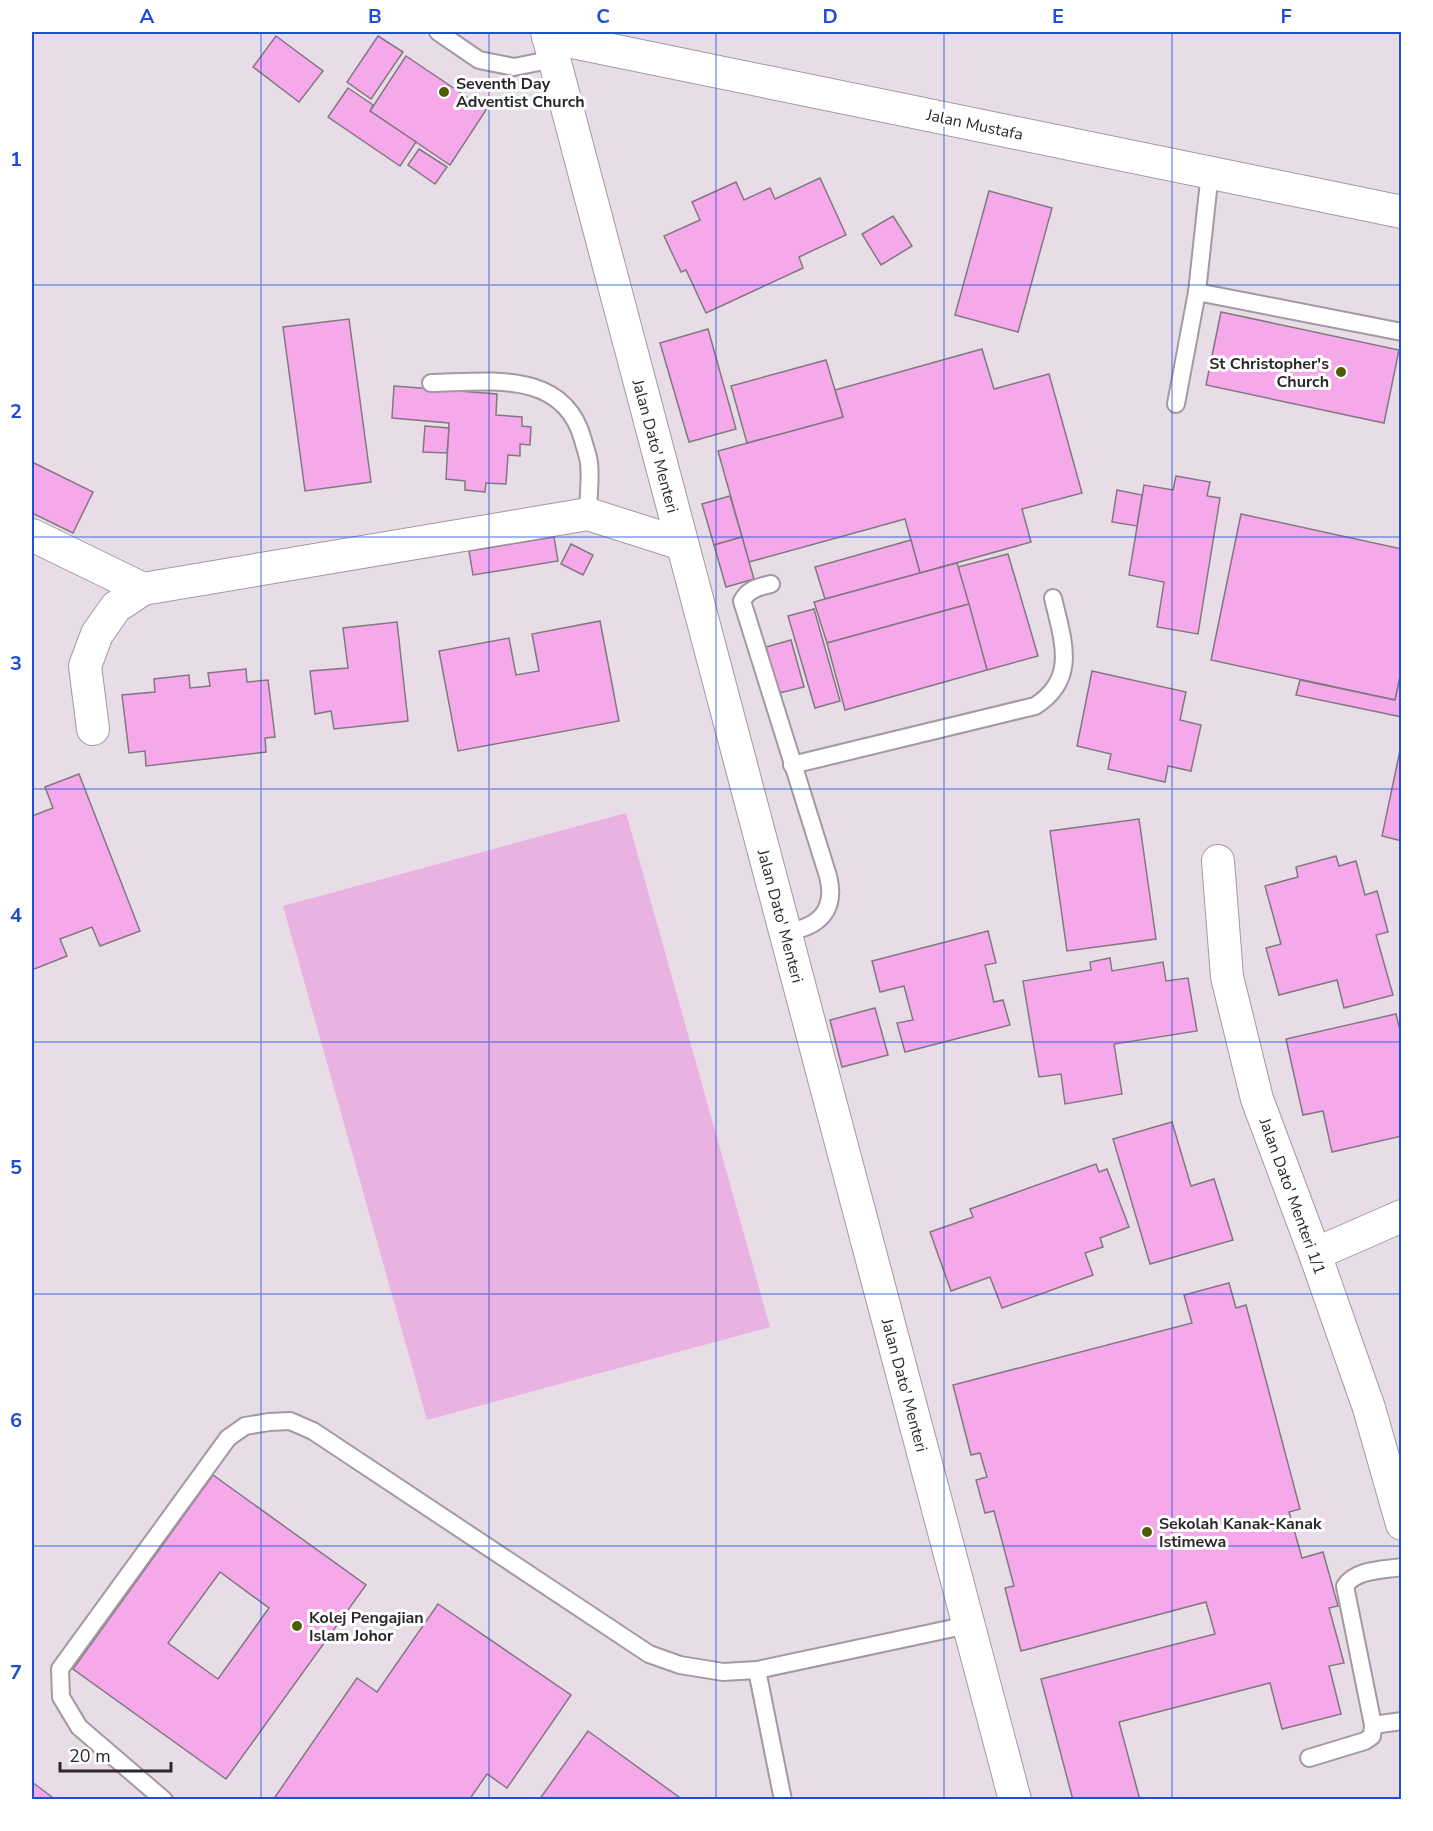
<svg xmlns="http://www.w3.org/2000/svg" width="1433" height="1831" viewBox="0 0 1433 1831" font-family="'Nunito Sans',sans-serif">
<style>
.green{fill:#eab2e0}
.building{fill:#f6a9ea;stroke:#827880;stroke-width:1.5;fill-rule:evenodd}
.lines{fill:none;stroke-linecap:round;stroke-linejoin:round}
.service-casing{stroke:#a499a2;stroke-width:20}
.minor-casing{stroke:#a499a2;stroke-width:34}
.service{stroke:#fff;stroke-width:16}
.minor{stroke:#fff;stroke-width:32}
.grid{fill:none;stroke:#1d4ed8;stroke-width:1.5;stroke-opacity:0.55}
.poi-dot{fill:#4b5e04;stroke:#fff;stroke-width:2}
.labels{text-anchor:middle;stroke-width:6;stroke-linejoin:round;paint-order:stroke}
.poi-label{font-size:16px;font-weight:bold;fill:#2b272a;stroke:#fff;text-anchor:start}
.street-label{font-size:16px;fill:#2b272a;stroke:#fff}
.neatline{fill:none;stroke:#1d4ed8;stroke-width:2}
.grid-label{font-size:20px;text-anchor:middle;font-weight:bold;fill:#1d4ed8}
</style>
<rect width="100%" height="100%" fill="#e8dde6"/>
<path class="green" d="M626,813L770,1327L427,1420L283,906Z"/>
<g class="building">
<path d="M276,36L323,71L299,102L253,67Z"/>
<path d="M378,36L403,52L371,99L347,82Z"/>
<path d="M406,56L486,110L450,165L370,111Z"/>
<path d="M348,88L373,105L370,111L416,142L400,166L328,117Z"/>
<path d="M419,149L447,167L435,184L408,165Z"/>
<path d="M820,178L846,235L799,257L803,268L706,313L686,270L681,272L664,236L700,220L692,202L736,182L744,200L770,188L775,199Z"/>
<path d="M989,191L1052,208L1018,332L955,315Z"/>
<path d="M893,216L912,246L881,265L862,234Z"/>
<path d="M1221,312L1399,350L1384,423L1206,385Z"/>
<path d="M349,319L371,482L305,491L283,327Z"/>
<path d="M708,329L736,429L689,442L660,343Z"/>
<path d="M982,349L994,389L1049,374L1082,493L1022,509L1031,542L920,573L905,519L749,562L718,451L843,417L835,390Z"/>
<path d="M826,360L843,417L747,443L731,386Z"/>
<path d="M394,386L497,394L496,415L522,417V426L531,427L530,445L520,444V456L508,455L506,484L486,483L485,492L465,490V481L446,479L449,423L392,418Z"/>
<path d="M425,426L449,428L447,453L423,452Z"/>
<path d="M32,462L93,492L73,533L32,513Z"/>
<path d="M1176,476L1210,482L1207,496L1220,498L1198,634L1157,627L1164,582L1129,575L1144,485L1173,490Z"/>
<path d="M1117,490L1142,495L1137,526L1112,522Z"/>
<path d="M730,496L742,537L714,545L702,504Z"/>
<path d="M1241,514L1402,549V668L1395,700L1211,660Z"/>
<path d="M554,537L558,561L473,575L469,551Z"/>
<path d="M742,537L754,579L726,587L714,545Z"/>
<path d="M911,540L920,573L825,599L815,567Z"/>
<path d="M571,544L593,555L583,575L561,564Z"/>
<path d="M1008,554L1038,656L987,670L958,567Z"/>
<path d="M957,563L969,604L827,643L814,602Z"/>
<path d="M969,604L987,670L845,710L827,643Z"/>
<path d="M814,609L840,701L815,708L788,616Z"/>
<path d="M600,621L619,721L458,751L439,651L509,638L516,675L539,671L532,634Z"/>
<path d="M397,622L408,721L334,729L331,711L315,714L310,671L348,668L343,628Z"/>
<path d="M791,640L804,687L779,693L766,647Z"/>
<path d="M1402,668V717L1296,695L1300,680L1395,700Z"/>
<path d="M246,669L247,682L268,680L275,737L265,738L266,752L146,766L145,751L129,753L122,695L155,692L154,679L189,675L190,688L210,686L208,673Z"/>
<path d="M1092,671L1186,692L1180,720L1201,725L1191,771L1168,766L1165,782L1108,769L1111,754L1077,746Z"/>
<path d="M1402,741V841L1382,836Z"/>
<path d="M79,774L140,931L100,946L92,927L60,939L67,956L32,970V816L53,808L45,787Z"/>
<path d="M1139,819L1156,939L1067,951L1050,831Z"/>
<path d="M1336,856L1339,866L1356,861L1365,895L1377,891L1388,932L1376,935L1393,995L1344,1008L1337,980L1279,995L1266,948L1281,944L1265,886L1298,877L1296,867Z"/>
<path d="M988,931L996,963L985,965L994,1002L1003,1000L1010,1025L905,1052L897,1023L913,1020L904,986L880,992L872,961Z"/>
<path d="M1110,958L1112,971L1163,962L1166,981L1188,978L1197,1031L1114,1044L1122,1094L1065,1104L1061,1074L1039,1077L1023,981L1091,970L1090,962Z"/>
<path d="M875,1008L888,1055L842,1067L830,1020Z"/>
<path d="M1396,1014L1402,1038V1136L1332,1152L1323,1111L1303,1115L1286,1039Z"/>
<path d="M1172,1122L1191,1186L1214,1179L1233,1240L1150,1264L1113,1139Z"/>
<path d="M1096,1164L1099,1172L1107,1169L1129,1227L1100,1238L1103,1247L1085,1253L1093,1275L1002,1308L990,1277L951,1291L930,1232L973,1217L970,1209Z"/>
<path d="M1229,1283L1236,1308L1246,1305L1300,1509L1289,1512L1302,1558L1323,1552L1338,1606L1329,1608L1344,1663L1329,1666L1341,1714L1282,1729L1270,1683L1119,1722L1140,1800H1073L1041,1679L1215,1634L1206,1602L1021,1651L1005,1588L1014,1586L994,1511L985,1513L976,1480L987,1477L980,1453L971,1455L953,1385L1192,1323L1184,1295Z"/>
<path d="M213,1475L366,1585L226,1779L73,1669ZM220,1572L269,1608L218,1679L168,1643Z"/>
<path d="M438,1604L571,1695L507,1788L487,1774L469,1800H273L357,1678L377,1692Z"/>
<path d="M588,1731L683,1800H539Z"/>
<path d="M32,1782L56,1800H32Z"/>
</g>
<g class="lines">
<defs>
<g id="service">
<path d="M438,32L479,60L514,67L554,59"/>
<path d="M1197,292L1402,332"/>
<path d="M431,383C489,382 564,369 583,440C585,448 588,455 589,463C591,479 588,497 588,514"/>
<path d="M1176,404L1197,292L1210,172"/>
<path d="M771,584C759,587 748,589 742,601L828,876C837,911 818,928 785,932"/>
<path d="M792,765L1035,706C1078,679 1063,641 1053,598"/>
<path d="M757,1670L783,1800"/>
<path d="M1373,1725L1402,1721"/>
<path d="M1309,1758L1365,1741L1372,1736L1373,1725L1345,1586C1356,1569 1384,1570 1402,1567"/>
<path d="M164,1800L79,1727L61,1697L60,1669L228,1438L245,1426L269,1422L290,1421L313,1431L649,1654L680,1665L723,1672L757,1670L968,1625"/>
</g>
<g id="minor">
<path d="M547,32L1015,1800"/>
<path d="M548,37L1402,212"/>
<path d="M32,535L143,589L588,514L682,544"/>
<path d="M93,729L85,666L97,634L116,607L143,589"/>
<path d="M1218,861L1227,977L1257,1099L1315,1254L1369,1408L1402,1524"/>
<path d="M1315,1254L1402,1216"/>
</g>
</defs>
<use href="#service" class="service-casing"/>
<use href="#minor" class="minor-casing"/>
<use href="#service" class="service"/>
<use href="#minor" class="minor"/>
</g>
<path class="grid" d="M261,32V1800M489,32V1800M716,32V1800M944,32V1800M1172,32V1800M32,285H1402M32,537H1402M32,789H1402M32,1042H1402M32,1294H1402M32,1546H1402"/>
<g class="poi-dot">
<circle cx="444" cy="92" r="6"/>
<circle cx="1341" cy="372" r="6"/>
<circle cx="1147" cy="1532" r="6"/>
<circle cx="297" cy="1626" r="6"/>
</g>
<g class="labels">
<g class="poi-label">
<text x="456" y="89">Seventh Day<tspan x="456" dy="18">Adventist Church</tspan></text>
<text x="1329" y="369" text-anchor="end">St Christopher's<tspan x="1329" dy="18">Church</tspan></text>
<text x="1159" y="1529">Sekolah Kanak-Kanak<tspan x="1159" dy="18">Istimewa</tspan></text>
<text x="309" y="1623">Kolej Pengajian<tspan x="309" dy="18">Islam Johor</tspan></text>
</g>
<g class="street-label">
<text transform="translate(975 124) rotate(12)" y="6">Jalan Mustafa</text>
<text transform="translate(656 446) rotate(75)" y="6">Jalan Dato' Menteri</text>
<text transform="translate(781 916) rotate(75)" y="6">Jalan Dato' Menteri</text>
<text transform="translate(1293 1196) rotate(70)" y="6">Jalan Dato' Menteri 1/1</text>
<text transform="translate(905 1385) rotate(75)" y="6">Jalan Dato' Menteri</text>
</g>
</g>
<rect width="1433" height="1831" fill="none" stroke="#ffffff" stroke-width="66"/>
<path d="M60 1762v9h111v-9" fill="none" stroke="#2b272a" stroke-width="3"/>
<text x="69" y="1762" font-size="18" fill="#2b272a" stroke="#ffffff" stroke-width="4.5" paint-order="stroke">20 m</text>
<rect x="33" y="33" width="1367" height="1765" class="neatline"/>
<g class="grid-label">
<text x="147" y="23">A</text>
<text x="375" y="23">B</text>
<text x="603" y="23">C</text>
<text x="830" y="23">D</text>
<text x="1058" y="23">E</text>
<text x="1286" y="23">F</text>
<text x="16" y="166">1</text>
<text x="16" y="418">2</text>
<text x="16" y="670">3</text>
<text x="16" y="922">4</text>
<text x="16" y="1174">5</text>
<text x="16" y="1427">6</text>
<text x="16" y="1679">7</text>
</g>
</svg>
